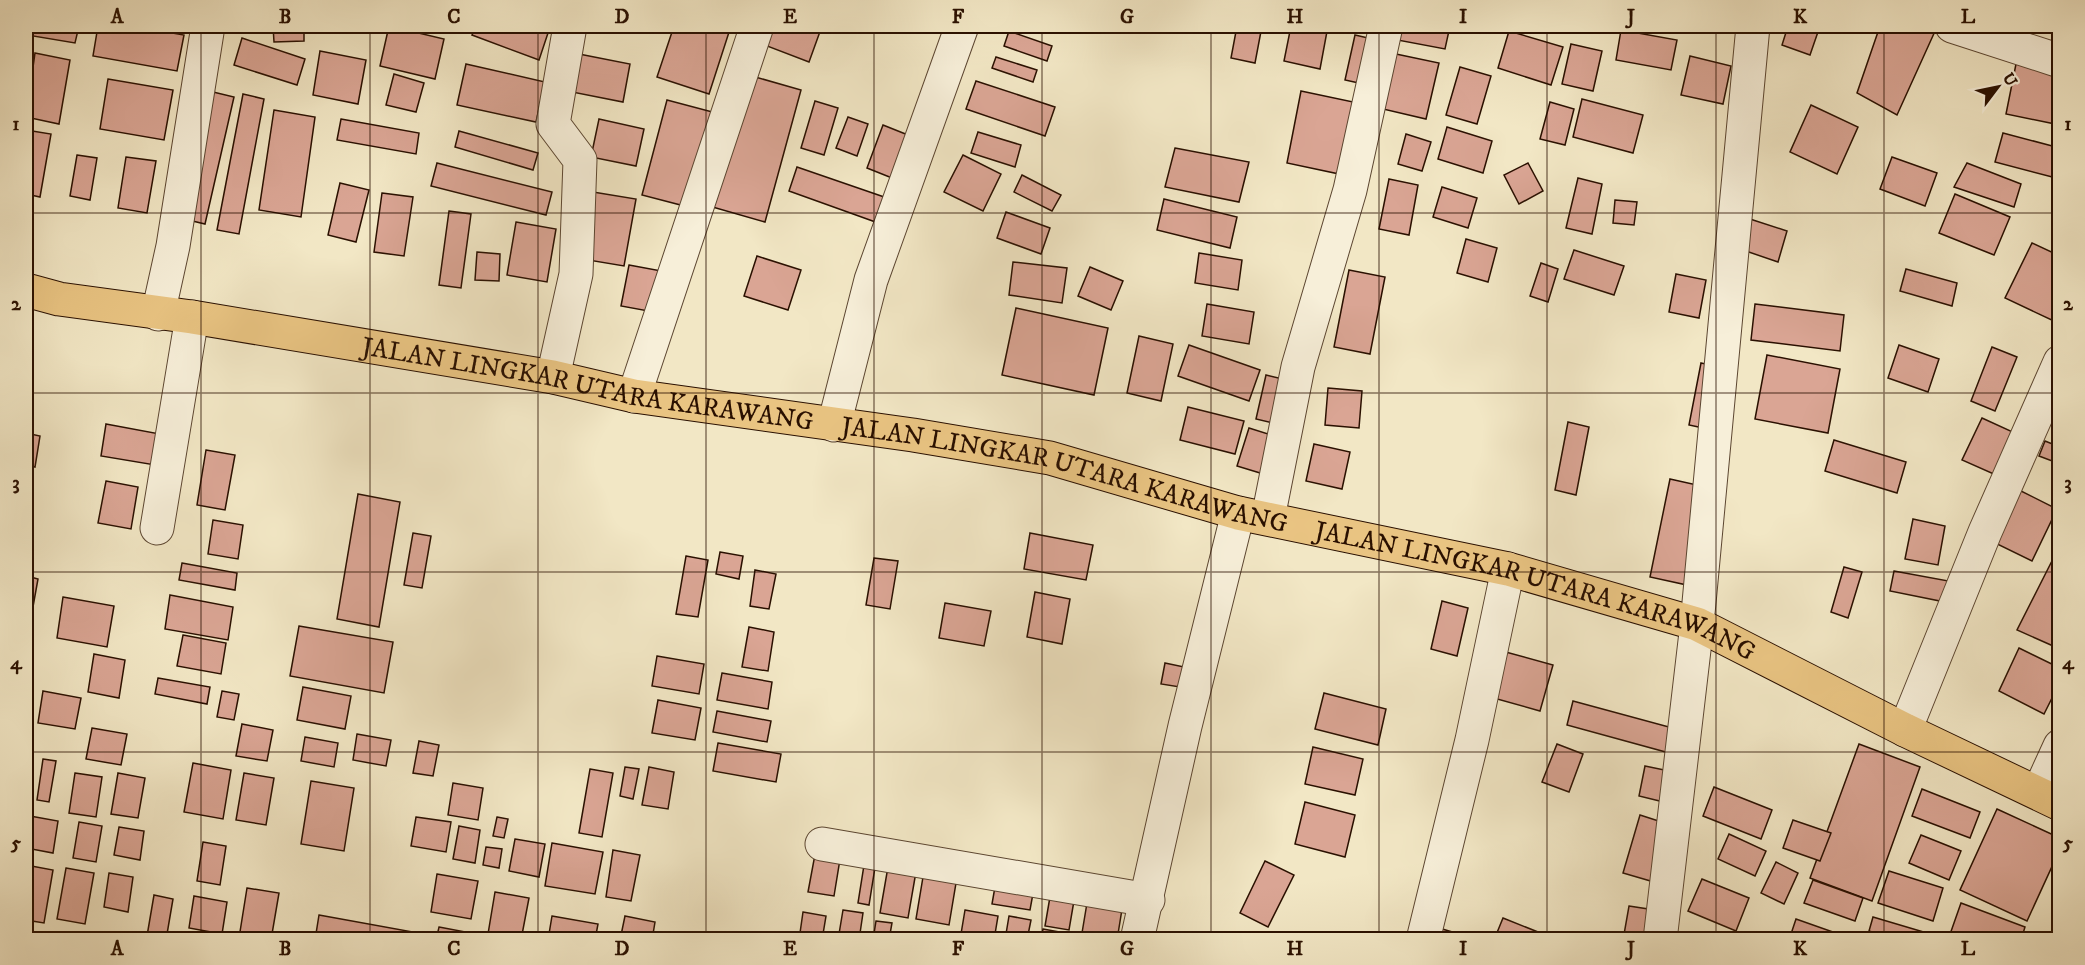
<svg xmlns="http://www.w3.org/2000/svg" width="2085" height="965" viewBox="0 0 2085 965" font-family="'IM FELL DW Pica',serif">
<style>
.building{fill:#daa594;stroke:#2a1000;stroke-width:1.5}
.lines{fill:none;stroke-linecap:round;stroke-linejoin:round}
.minor-casing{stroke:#5c4631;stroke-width:35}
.tertiary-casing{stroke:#5c4631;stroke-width:35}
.primary-casing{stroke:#2a1000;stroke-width:35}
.minor{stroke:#f7efd9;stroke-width:33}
.tertiary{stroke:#f7efd9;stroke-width:33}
.primary{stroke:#e9c482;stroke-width:33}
.grid{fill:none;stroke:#2a1000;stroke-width:1.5;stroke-opacity:0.55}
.labels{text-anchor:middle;stroke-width:5;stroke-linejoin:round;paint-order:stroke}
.street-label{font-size:26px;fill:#2a1000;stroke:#f7efd9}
.neatline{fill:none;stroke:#2a1000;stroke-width:2}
.grid-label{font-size:20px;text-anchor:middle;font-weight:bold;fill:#2a1000}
</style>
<rect width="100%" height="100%" fill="#f2e7c5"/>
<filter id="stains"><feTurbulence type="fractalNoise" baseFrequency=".00333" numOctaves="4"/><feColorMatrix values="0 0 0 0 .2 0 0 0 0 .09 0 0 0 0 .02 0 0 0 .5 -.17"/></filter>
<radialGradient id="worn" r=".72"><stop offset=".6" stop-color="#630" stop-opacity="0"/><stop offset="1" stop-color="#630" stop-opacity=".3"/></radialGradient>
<g class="building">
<path d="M29,26H79L75,43L27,35Z"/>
<path d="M98,26H132L184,35L177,71L93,56Z"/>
<path d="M273,26H304V41L274,42Z"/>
<path d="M389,26L444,39L435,79L380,66Z"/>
<path d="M476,26H537L549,30L539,60L472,35Z"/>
<path d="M674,26H731L709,94L657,77Z"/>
<path d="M760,26H822L809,62L754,41Z"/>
<path d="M1237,26H1262L1255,63L1231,58Z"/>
<path d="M1291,26H1328L1320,69L1284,61Z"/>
<path d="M1395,26H1450L1445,49L1392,39Z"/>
<path d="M1788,26H1820L1810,55L1782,45Z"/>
<path d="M1880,26H1927L1936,29L1897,115L1857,93Z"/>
<path d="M1621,30L1677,40L1671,70L1616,60Z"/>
<path d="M1009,31L1052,46L1047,61L1004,46Z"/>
<path d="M1509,31L1563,47L1551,85L1498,68Z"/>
<path d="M1355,35L1377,40L1368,85L1345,80Z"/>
<path d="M242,38L305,59L297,85L234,65Z"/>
<path d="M1571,44L1602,51L1593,91L1562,84Z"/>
<path d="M320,51L366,60L358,104L313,95Z"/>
<path d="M35,53L70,60L59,124L26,117Z"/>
<path d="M579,54L630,64L623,102L572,92Z"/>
<path d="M1396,54L1439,63L1426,119L1383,109Z"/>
<path d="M1690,56L1731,66L1723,104L1681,95Z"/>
<path d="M996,57L1037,70L1033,82L992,68Z"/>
<path d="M2017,59L2060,68V125L2006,114Z"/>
<path d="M466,64L545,82L536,122L457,105Z"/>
<path d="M1460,67L1491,76L1477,124L1446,115Z"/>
<path d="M394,74L424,83L416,112L386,105Z"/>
<path d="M745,74L801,90L765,222L709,206Z"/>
<path d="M108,79L173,90L164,140L100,129Z"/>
<path d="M976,81L1055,107L1045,136L966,109Z"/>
<path d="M209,91L234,97L205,224L180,218Z"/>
<path d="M1301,91L1358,103L1344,175L1287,163Z"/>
<path d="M243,94L264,99L239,234L217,230Z"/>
<path d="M1582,99L1643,115L1633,153L1573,137Z"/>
<path d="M667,100L720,114L696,209L642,195Z"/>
<path d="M815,101L838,108L824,155L801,148Z"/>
<path d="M1550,102L1574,109L1565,145L1540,139Z"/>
<path d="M1811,105L1858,127L1837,174L1790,152Z"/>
<path d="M274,110L315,117L301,217L259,210Z"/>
<path d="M848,117L868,124L857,156L836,148Z"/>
<path d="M341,119L419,133L416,154L337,140Z"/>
<path d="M599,119L644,129L636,166L591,157Z"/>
<path d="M883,125L908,135L892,178L867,168Z"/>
<path d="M1447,127L1492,141L1483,173L1438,159Z"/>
<path d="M26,130L51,134L40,197L26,194Z"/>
<path d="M459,131L538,153L533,170L455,147Z"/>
<path d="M978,132L1021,145L1015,167L971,153Z"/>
<path d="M2003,133L2060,148V179L1995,162Z"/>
<path d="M1406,134L1431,142L1422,171L1398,164Z"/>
<path d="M1175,148L1249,162L1239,202L1165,187Z"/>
<path d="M77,155L97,158L90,200L70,196Z"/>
<path d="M963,155L1001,174L983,211L944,192Z"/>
<path d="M126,157L156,161L147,213L118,208Z"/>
<path d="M1892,157L1937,173L1925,206L1880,189Z"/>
<path d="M437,163L552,192L546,215L431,186Z"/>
<path d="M1528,163L1543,191L1519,204L1504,175Z"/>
<path d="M1967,163L2021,184L2014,207L1954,187Z"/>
<path d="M797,167L890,199L881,224L789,191Z"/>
<path d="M1022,175L1061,195L1052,211L1014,192Z"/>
<path d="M1578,178L1602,184L1592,234L1566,228Z"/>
<path d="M1389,179L1418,185L1409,235L1379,229Z"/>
<path d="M340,183L369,190L356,242L328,235Z"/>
<path d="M1442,187L1477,198L1468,228L1433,217Z"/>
<path d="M593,192L636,199L624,266L582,259Z"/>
<path d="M382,193L413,197L404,256L374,252Z"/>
<path d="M1955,194L2010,217L1994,255L1939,233Z"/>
<path d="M1164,199L1237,217L1230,248L1157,230Z"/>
<path d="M1615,200L1637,202L1634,225L1613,223Z"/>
<path d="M449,211L471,214L461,288L439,285Z"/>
<path d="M1006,212L1050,228L1041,254L997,238Z"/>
<path d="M1750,219L1787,231L1778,262L1740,249Z"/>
<path d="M516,222L556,229L547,282L507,275Z"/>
<path d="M1466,239L1497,248L1488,282L1457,273Z"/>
<path d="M2032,243L2060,256V314L2056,322L2005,298Z"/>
<path d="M1574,250L1624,266L1614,295L1564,279Z"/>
<path d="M477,252L500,254L499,281L475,280Z"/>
<path d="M1199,253L1242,260L1238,290L1195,283Z"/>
<path d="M757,256L801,270L788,310L744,296Z"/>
<path d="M1013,262L1067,268L1062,303L1009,295Z"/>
<path d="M1541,263L1558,269L1548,302L1530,296Z"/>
<path d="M629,265L667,272L659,313L621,306Z"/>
<path d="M1090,267L1123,281L1111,310L1078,296Z"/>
<path d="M1906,269L1957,283L1952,306L1900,291Z"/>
<path d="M1349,270L1385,277L1370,354L1334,347Z"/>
<path d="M1676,274L1706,280L1699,318L1669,312Z"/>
<path d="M1207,304L1254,312L1249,344L1202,336Z"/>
<path d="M1755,304L1844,315L1840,351L1751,340Z"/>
<path d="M1016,308L1108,328L1094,395L1002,375Z"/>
<path d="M1139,336L1173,344L1161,401L1127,393Z"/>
<path d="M1189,345L1260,370L1249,401L1178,376Z"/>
<path d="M1899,345L1939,359L1928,392L1888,378Z"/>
<path d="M1992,347L2017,357L1995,411L1971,401Z"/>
<path d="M1767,355L1840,369L1828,433L1755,419Z"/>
<path d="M1701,363L1720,367L1708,429L1689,425Z"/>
<path d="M1266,375L1291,381L1281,425L1256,419Z"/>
<path d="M26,380L32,381L27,414H26Z"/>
<path d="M1328,388L1362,391L1359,428L1325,425Z"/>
<path d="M1188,407L1244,421L1235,454L1180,440Z"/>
<path d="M1982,418L2015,433L1996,475L1962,460Z"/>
<path d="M1568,422L1589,427L1576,495L1555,490Z"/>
<path d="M106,424L160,434L155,465L101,456Z"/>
<path d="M1249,428L1281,438L1270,476L1237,466Z"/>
<path d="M26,433L40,436L35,467L26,465Z"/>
<path d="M1834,440L1906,462L1897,493L1825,471Z"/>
<path d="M2045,441L2060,447V464L2039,456Z"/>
<path d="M1314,444L1350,452L1342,489L1306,481Z"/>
<path d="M206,450L235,455L225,510L197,505Z"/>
<path d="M1670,479L1706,487L1687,585L1650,577Z"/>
<path d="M106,481L138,487L131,529L98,523Z"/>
<path d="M2017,489L2057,509L2032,561L1991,541Z"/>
<path d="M358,494L400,502L379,627L337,619Z"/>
<path d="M1913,519L1945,526L1938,565L1905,559Z"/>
<path d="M213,520L243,525L238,559L208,554Z"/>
<path d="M413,533L431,536L422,588L404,585Z"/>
<path d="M1030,533L1093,545L1086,580L1024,569Z"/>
<path d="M2060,545V649L2017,630Z"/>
<path d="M720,552L743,556L739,579L716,574Z"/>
<path d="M686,556L708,560L698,617L676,614Z"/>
<path d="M874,558L898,561L890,609L866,605Z"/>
<path d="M182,563L237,573L235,590L179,580Z"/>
<path d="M1844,567L1862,572L1848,618L1831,612Z"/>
<path d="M755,570L776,574L769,609L750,606Z"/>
<path d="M1894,571L1954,582L1950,603L1890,591Z"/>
<path d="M27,576L38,579L29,629L26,628Z"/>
<path d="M1035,592L1070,599L1062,644L1027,637Z"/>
<path d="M170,595L233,607L228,640L165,629Z"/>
<path d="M63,597L114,606L107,647L57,638Z"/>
<path d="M1442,601L1468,608L1457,656L1431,649Z"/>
<path d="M945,603L991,611L984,646L939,638Z"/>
<path d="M299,626L393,642L384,693L290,676Z"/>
<path d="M749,627L774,632L768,671L742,667Z"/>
<path d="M183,635L226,643L221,674L177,666Z"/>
<path d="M2019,648L2060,668V682L2044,714L1999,691Z"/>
<path d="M1502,651L1553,665L1540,711L1490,697Z"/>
<path d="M94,654L125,660L119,698L88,692Z"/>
<path d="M657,656L704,664L699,694L652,686Z"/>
<path d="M1165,663L1189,668L1186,688L1161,684Z"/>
<path d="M722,673L772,682L768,709L717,700Z"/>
<path d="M158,678L210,687L207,704L155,694Z"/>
<path d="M303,687L351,696L345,729L297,720Z"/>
<path d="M43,691L81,698L75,729L38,723Z"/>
<path d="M222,691L239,694L234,720L217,717Z"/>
<path d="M1324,693L1386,709L1378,745L1315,729Z"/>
<path d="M658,700L701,708L695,740L652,733Z"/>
<path d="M1573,701L1680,730L1673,754L1567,725Z"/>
<path d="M717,711L771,721L767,742L713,732Z"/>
<path d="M242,724L273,730L267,761L236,756Z"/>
<path d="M92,728L127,734L121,765L86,759Z"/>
<path d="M357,734L391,740L386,766L353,760Z"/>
<path d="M305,737L338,743L334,767L301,761Z"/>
<path d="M419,741L439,745L433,776L413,773Z"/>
<path d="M718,743L781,754L776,782L713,771Z"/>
<path d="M1557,744L1583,754L1569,792L1542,782Z"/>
<path d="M1859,744L1920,767L1872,901L1810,878Z"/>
<path d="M1313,747L1363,759L1355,795L1305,784Z"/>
<path d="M43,759L56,761L49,802L37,800Z"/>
<path d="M193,763L231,770L223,819L184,812Z"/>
<path d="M1645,766L1679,773L1672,804L1639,796Z"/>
<path d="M625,767L639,769L633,799L620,796Z"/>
<path d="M649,767L674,772L668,809L642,805Z"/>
<path d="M590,769L613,773L602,837L579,833Z"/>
<path d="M75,773L102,777L96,817L69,813Z"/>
<path d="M118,773L145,778L138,818L111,814Z"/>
<path d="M244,773L274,778L266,825L236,820Z"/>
<path d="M311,781L354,788L344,851L301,844Z"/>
<path d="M453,783L483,788L478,820L448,815Z"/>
<path d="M1714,787L1772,810L1761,839L1703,816Z"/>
<path d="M1922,789L1980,812L1970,838L1912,816Z"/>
<path d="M1305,802L1355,815L1345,857L1295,844Z"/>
<path d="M1997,809L2060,838V849L2027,921L1960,890Z"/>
<path d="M1640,815L1671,825L1654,882L1623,873Z"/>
<path d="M30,816L58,821L53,853L26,848Z"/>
<path d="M416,817L451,822L446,852L411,846Z"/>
<path d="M497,817L508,819L504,838L493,836Z"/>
<path d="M1793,820L1831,833L1820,861L1783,848Z"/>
<path d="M79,822L102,826L96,862L73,858Z"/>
<path d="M459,826L480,830L475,863L453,859Z"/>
<path d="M119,827L144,831L140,860L114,855Z"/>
<path d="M1729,834L1766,851L1755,876L1718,859Z"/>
<path d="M1921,835L1961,851L1949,880L1909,863Z"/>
<path d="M515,839L545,844L539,877L509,871Z"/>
<path d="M203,842L226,846L220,885L197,881Z"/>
<path d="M552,843L603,852L595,894L545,886Z"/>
<path d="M486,847L502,849L499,868L483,865Z"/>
<path d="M816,849L841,853L834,896L808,892Z"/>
<path d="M613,850L640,855L631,901L606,897Z"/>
<path d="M865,859L876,861L869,905L858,903Z"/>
<path d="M889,861L917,866L908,918L880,913Z"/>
<path d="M1265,861L1294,875L1268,927L1240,913Z"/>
<path d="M1776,862L1798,873L1784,904L1761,893Z"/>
<path d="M26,865L53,870L44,923L26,920Z"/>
<path d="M925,865L958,871L949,925L916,919Z"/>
<path d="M66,868L94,873L85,924L57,919Z"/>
<path d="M1889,871L1943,888L1933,921L1878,903Z"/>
<path d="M109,873L133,877L128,912L104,907Z"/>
<path d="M437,874L478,881L471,919L431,912Z"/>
<path d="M1702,879L1749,898L1736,931L1688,911Z"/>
<path d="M1813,880L1863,898L1855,921L1804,903Z"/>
<path d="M996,881L1034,888L1030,910L992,904Z"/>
<path d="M1052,885L1076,889L1069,930L1045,926Z"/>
<path d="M247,888L279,893L271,940L239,938Z"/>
<path d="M495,892L529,898L521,940H487Z"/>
<path d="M154,895L173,899L166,940L147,936Z"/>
<path d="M194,896L227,902L222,934L189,928Z"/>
<path d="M1088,897L1123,903L1117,940L1081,939Z"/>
<path d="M1961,903L2025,927L2021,940H1948Z"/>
<path d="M1629,906L1661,911L1657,940H1623Z"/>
<path d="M843,910L863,913L859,940H838Z"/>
<path d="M965,910L998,916L994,940H960Z"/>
<path d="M803,912L826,916L822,940H799Z"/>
<path d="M319,915L413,932L411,940H315Z"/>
<path d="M552,916L598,924L595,940H548Z"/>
<path d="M625,916L655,922L652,940H620Z"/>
<path d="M1009,916L1031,920L1027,940H1005Z"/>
<path d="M1873,917L1927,933L1925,940H1896L1869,931Z"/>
<path d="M1503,918L1538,932L1535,940H1494Z"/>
<path d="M1796,919L1850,938V940H1789Z"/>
<path d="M876,921L892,923L889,940H873Z"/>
<path d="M439,927L471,933L470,940H436Z"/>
<path d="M1439,928L1479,940H1436Z"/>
<path d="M1043,929L1071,934L1070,940H1041Z"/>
</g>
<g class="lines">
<defs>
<g id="minor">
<path d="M1952,26L2060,61"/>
<path d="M158,314L173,246L208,26"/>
<path d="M553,377L576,274L580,160L553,124L570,26"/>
<path d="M634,396L757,26"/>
<path d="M834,425L871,280L962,26"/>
<path d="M1268,518L1298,367L1350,190L1386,26"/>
<path d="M157,528L192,317"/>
<path d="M1905,730L1985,532L2060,362"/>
<path d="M2039,792L2060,746"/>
<path d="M822,844L1148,900"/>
<path d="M1423,940L1472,740L1508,569"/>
<path d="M1660,940L1697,624L1753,26"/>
</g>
<path id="tertiary" d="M1137,940L1185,726L1238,513"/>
<g id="primary">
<path id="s1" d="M26,290L59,299L192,317L553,377L634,396L913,435L1050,458L1238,513L1508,569L1697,624L1905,730L2060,804"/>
</g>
</defs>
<use href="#minor" class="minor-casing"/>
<use href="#tertiary" class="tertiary-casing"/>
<use href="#primary" class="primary-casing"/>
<use href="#minor" class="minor"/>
<use href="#tertiary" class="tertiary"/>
<use href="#primary" class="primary"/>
</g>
<path class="grid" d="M201,26V940M370,26V940M538,26V940M706,26V940M874,26V940M1042,26V940M1211,26V940M1379,26V940M1547,26V940M1716,26V940M1884,26V940M26,213H2060M26,393H2060M26,572H2060M26,752H2060"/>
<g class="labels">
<g class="street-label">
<text dy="9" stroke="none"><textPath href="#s1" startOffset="570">JALAN LINGKAR UTARA KARAWANG</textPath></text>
<text dy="9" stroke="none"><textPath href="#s1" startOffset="1056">JALAN LINGKAR UTARA KARAWANG</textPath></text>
<text dy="9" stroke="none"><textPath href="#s1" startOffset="1542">JALAN LINGKAR UTARA KARAWANG</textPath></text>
</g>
</g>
<rect width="2085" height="965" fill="none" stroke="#f2e7c5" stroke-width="66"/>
<g transform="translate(1998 87) rotate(58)" stroke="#f7efd9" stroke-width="4.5" paint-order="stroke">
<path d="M0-4.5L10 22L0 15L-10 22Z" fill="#2a1000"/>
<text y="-9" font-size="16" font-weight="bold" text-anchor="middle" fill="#2a1000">U</text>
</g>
<rect x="33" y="33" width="2019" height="899" class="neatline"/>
<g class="grid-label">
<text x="117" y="23">A</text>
<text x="285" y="23">B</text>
<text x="454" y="23">C</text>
<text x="622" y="23">D</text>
<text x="790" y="23">E</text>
<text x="958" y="23">F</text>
<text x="1127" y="23">G</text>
<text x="1295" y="23">H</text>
<text x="1463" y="23">I</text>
<text x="1631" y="23">J</text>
<text x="1800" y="23">K</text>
<text x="1968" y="23">L</text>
<text x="16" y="130">1</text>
<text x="2068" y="130">1</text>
<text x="16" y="310">2</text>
<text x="2068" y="310">2</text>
<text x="16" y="489">3</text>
<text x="2068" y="489">3</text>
<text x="16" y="669">4</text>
<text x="2068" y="669">4</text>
<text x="16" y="849">5</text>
<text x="2068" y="849">5</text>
<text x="117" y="955">A</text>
<text x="285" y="955">B</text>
<text x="454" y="955">C</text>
<text x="622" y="955">D</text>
<text x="790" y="955">E</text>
<text x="958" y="955">F</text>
<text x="1127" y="955">G</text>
<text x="1295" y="955">H</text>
<text x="1463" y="955">I</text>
<text x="1631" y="955">J</text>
<text x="1800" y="955">K</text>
<text x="1968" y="955">L</text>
</g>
<rect width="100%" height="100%" filter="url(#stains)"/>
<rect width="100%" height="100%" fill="url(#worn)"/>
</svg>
